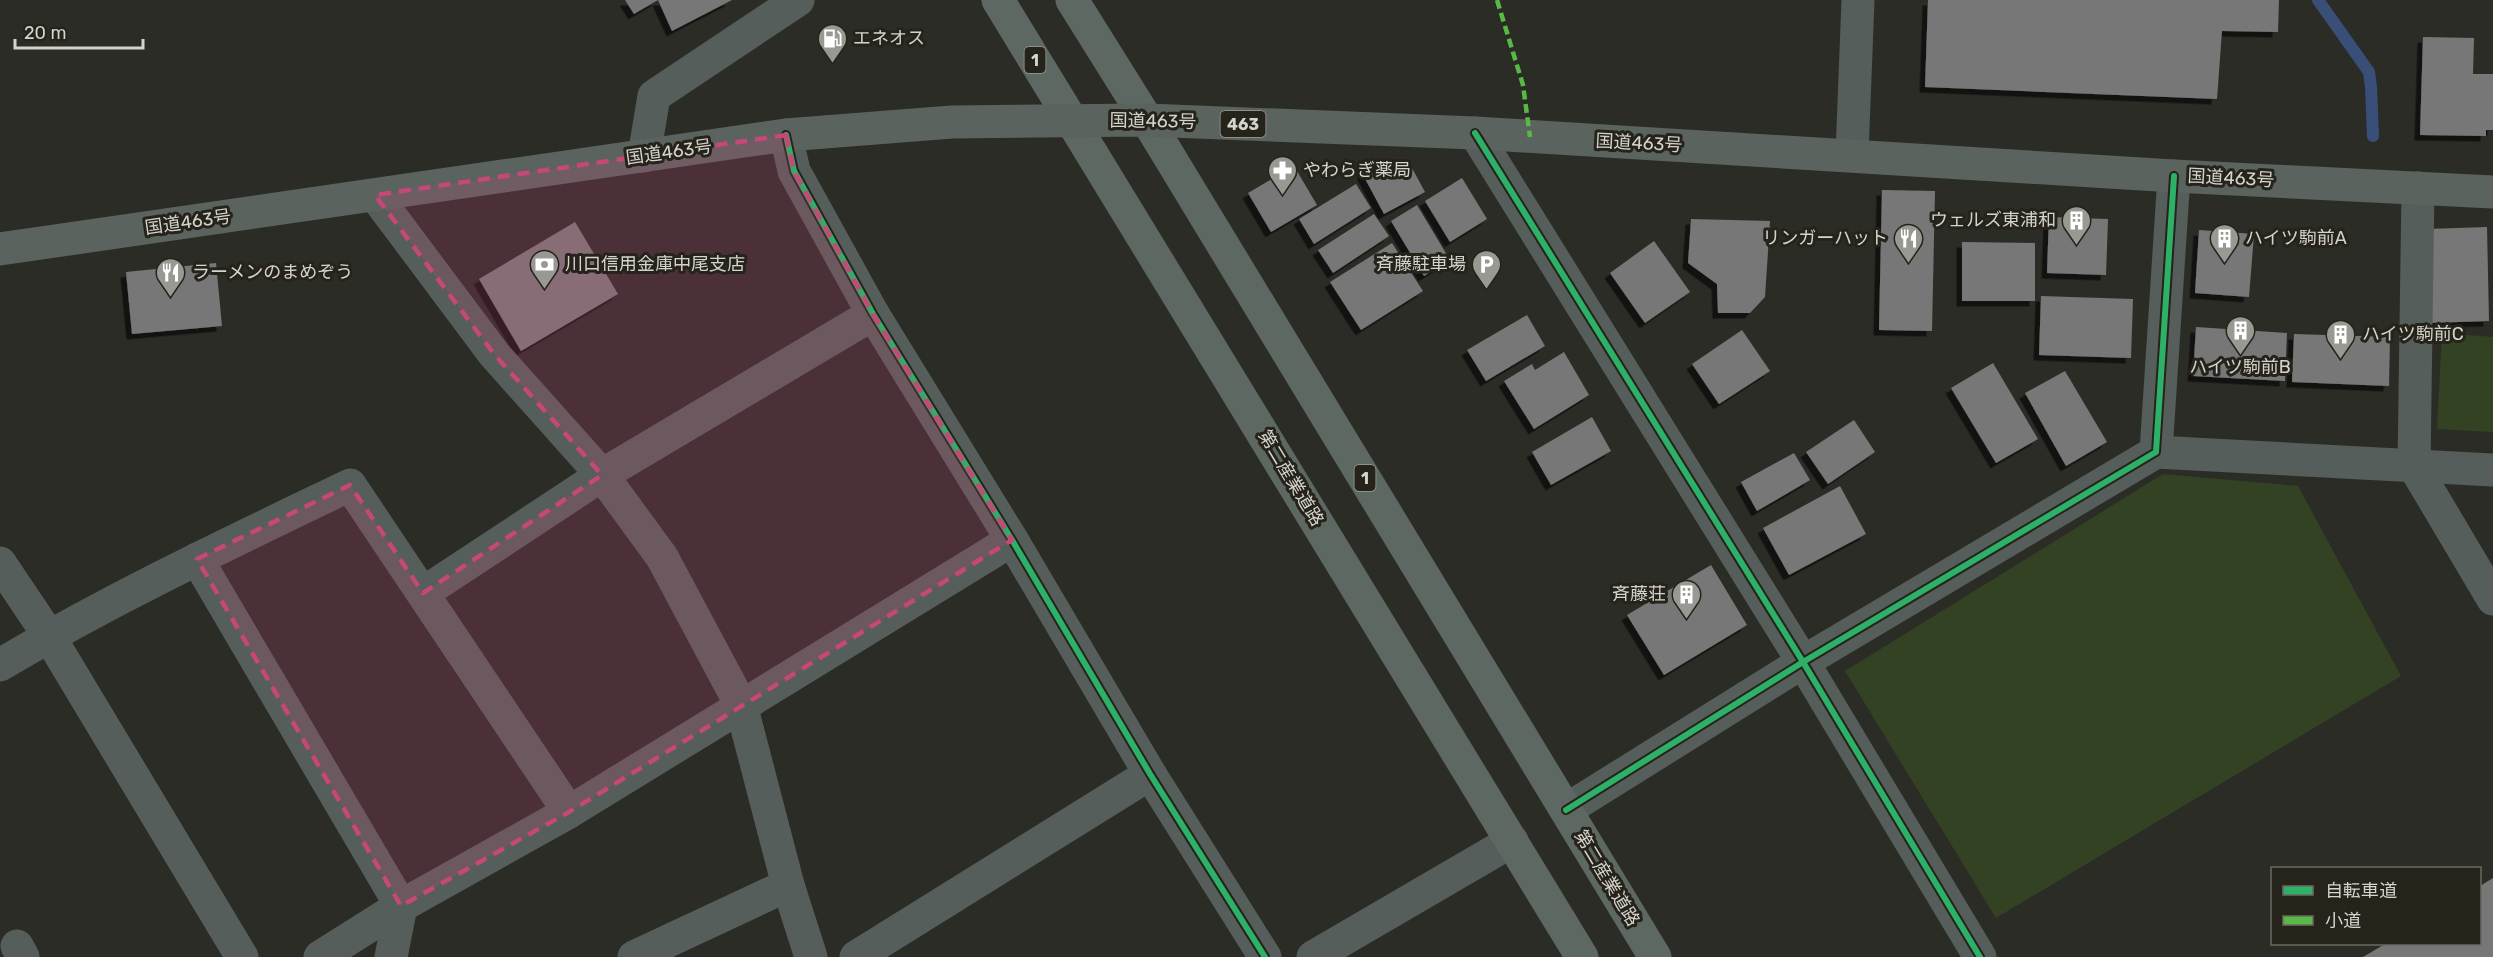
<svg xmlns="http://www.w3.org/2000/svg" width="2493" height="957" viewBox="0 0 2493 957" font-family="Rubik,'Noto Sans JP',sans-serif">
<style>
.green{fill:#324223}
.lines{fill:none;stroke-linecap:round;stroke-linejoin:round}
.stream{stroke:#3a4f77;stroke-width:12}
.building{fill:#787777;filter:url(#shadow)}
.minor{stroke:#565e5b;stroke-width:33}
.major{stroke:#5d6862;stroke-width:33}
.highway{stroke:#5b635e;stroke-width:33}
.quiet{stroke:#58b947;stroke-width:4.5;stroke-dasharray:9 4.5;stroke-linecap:butt}
.cycleway-casing{stroke:#25231a;stroke-width:10}
.cycleway{stroke:#2db169;stroke-width:6}
.marked{fill:#c64778;fill-opacity:0.2;stroke:#c64778;stroke-width:4.5;stroke-dasharray:12 8;stroke-linejoin:round}
.labels{text-anchor:middle;stroke-width:6;stroke-linejoin:round;paint-order:stroke}
.shield{fill:#25231a;stroke:#a09e97;stroke-width:1.5}
.shield-label{font-size:16px;font-weight:bold;fill:#d4d3cd}
.poi-label{font-size:18px;fill:#d4d3cd;stroke:#25231a;text-anchor:start}
.street-label{font-size:18px;fill:#d4d3cd;stroke:#25231a}
</style>
<defs>
<filter id="shadow"><feDropShadow dx="-5.5" dy="5.5" stdDeviation="0" flood-color="#0009"/></filter>
</defs>
<rect width="100%" height="100%" fill="#2c2c27"/>
<g class="green">
<path d="M2442,333L2493,337V432L2437,429Z"/>
<path d="M2163,474L2298,486L2401,676L1996,918L1845,671Z"/>
</g>
<g class="lines">
<path class="stream" d="M2318,0L2369,72L2371,87L2373,136"/>
</g>
<g class="building">
<path d="M625,0H732L672,31L658,0L634,14Z"/>
<path d="M1928,0H2279L2278,32L2222,31L2217,99L1925,87Z"/>
<path d="M2423,37L2474,38L2473,74H2493V130H2486V136L2420,135Z"/>
<path d="M1294,166L1317,205L1271,232L1248,193Z"/>
<path d="M1373,167L1378,177L1395,169L1398,175L1412,168L1425,192L1384,214L1362,173Z"/>
<path d="M1462,178L1487,219L1450,242L1425,201Z"/>
<path d="M1356,184L1371,208L1314,244L1299,219Z"/>
<path d="M1882,190L1935,191L1932,331L1879,330Z"/>
<path d="M1417,205L1450,260L1424,276L1391,221Z"/>
<path d="M1374,214L1389,236L1333,273L1318,250Z"/>
<path d="M2049,217L2108,219L2106,275L2047,273Z"/>
<path d="M1691,219L1770,221L1765,297L1750,313H1718L1717,284L1688,263Z"/>
<path d="M575,222L618,294L521,351L479,279Z"/>
<path d="M2487,227L2489,321L2428,323L2426,229Z"/>
<path d="M2199,230L2254,234L2249,297L2195,293Z"/>
<path d="M1654,241L1690,292L1645,323L1610,273Z"/>
<path d="M1962,242L2035,243V301H1962Z"/>
<path d="M1392,243L1423,291L1361,330L1330,282Z"/>
<path d="M216,263L222,326L132,334L126,272Z"/>
<path d="M2041,296L2133,299L2131,358L2039,355Z"/>
<path d="M1527,315L1545,346L1486,381L1467,350Z"/>
<path d="M2196,327L2287,333L2285,381L2193,376Z"/>
<path d="M1742,330L1770,371L1719,404L1692,364Z"/>
<path d="M2294,334L2390,337L2389,386L2292,382Z"/>
<path d="M1564,352L1589,395L1534,429L1504,381L1532,364L1535,370Z"/>
<path d="M1993,363L2038,439L1996,463L1951,388Z"/>
<path d="M2065,371L2107,442L2066,466L2025,393Z"/>
<path d="M1592,417L1611,451L1551,485L1532,452Z"/>
<path d="M1854,420L1875,452L1828,484L1806,452Z"/>
<path d="M1794,453L1810,480L1757,511L1741,482Z"/>
<path d="M1840,486L1866,534L1789,575L1763,528Z"/>
<path d="M1711,565L1747,625L1664,675L1627,615Z"/>
<path d="M2493,878V957H2363L2385,944H2480V886Z"/>
</g>
<g class="lines">
<g class="minor">
<path d="M1475,133L1803,662L1980,957"/>
<path d="M786,135L794,171L873,314L1012,540L1150,774L1265,957"/>
<path d="M1852,154L1858,0"/>
<path d="M644,156L654,96L798,0"/>
<path d="M2418,188L2414,466L2493,599"/>
<path d="M375,195L494,354L602,475L662,557L741,705L788,885L811,957"/>
<path d="M2156,452L2493,470"/>
<path d="M197,559L401,906L320,957"/>
<path d="M0,563L49,636L242,957"/>
<path d="M423,593L602,475L873,314"/>
<path d="M0,665C113,598 232,542 350,485L569,812"/>
<path d="M1566,810L1803,662L2156,452L2174,176"/>
<path d="M17,946L23,957"/>
<path d="M391,957L401,906L569,812L1012,540"/>
<path d="M634,957L788,885"/>
<path d="M856,957L1150,774"/>
<path d="M1313,957L1512,841"/>
</g>
<g class="major">
<path d="M998,0L1582,957"/>
<path d="M1072,0L1147,120L1655,957"/>
</g>
<path class="highway" d="M0,249L786,135L952,122L1147,120L1475,133L2174,176L2493,192"/>
<path class="quiet" d="M1497,0L1523,85L1530,137"/>
<defs>
<g id="cycleway">
<path d="M1475,133L1803,662L1980,957"/>
<path d="M786,135L794,171L873,314L1012,540L1150,774L1265,957"/>
<path d="M1566,810L1803,662L2156,452L2174,176"/>
</g>
</defs>
<use href="#cycleway" class="cycleway-casing"/>
<use href="#cycleway" class="cycleway"/>
</g>
<path class="marked" d="M786,135L794,171L873,314L1012,540L569,812L401,906L197,559L350,485L423,593L602,475L494,354L375,195Z"/>
<defs>
<symbol id="fuel-pin" viewBox="-11 -11 22 30"><path d="M0 17L-7.5 6A9.5 9.5 0 1 1 7.5 6Z" fill="#999993" stroke="#25231a"/><path d="M-5.5-6h7V0h2V4h1.3V-2.5L3-4.5l.8-.8L6-3V5H2.5V1h-1V6h-7ZM-4.2-4.7v3.2H.2V-4.7Z" fill="#fff"/></symbol>
<symbol id="pharmacy-pin" viewBox="-11 -11 22 30"><path d="M0 17L-7.5 6A9.5 9.5 0 1 1 7.5 6Z" fill="#999993" stroke="#25231a"/><path d="M-2-6h4v4h4v4h-4v4h-4v-4h-4v-4h4Z" fill="#fff"/></symbol>
<symbol id="building-pin" viewBox="-11 -11 22 30"><path d="M0 17L-7.5 6A9.5 9.5 0 1 1 7.5 6Z" fill="#999993" stroke="#25231a"/><path d="M-4-6H4V6H1V3H-1V6H-4ZM-2.5-4.3h1.7v1.8h-1.7ZM.8-4.3h1.7v1.8H.8ZM-2.5-1h1.7V.8h-1.7ZM.8-1h1.7V.8H.8Z" fill="#fff"/></symbol>
<symbol id="restaurant-pin" viewBox="-11 -11 22 30"><path d="M0 17L-7.5 6A9.5 9.5 0 1 1 7.5 6Z" fill="#999993" stroke="#25231a"/><path d="M-5-6h1v4h1v-4h1v4h1v-4h1v5L-1.5 .5V6h-2V.5L-5-1ZM5-6V6H3V1.5H1.5Q1.5-4 5-6Z" fill="#fff"/></symbol>
<symbol id="bank-pin" viewBox="-11 -11 22 30"><path d="M0 17L-7.5 6A9.5 9.5 0 1 1 7.5 6Z" fill="#999993" stroke="#25231a"/><path d="M-6-4H6V4H-6ZM0-2.3a2.3 2.3 0 1 0 0 4.6a2.3 2.3 0 1 0 0-4.6Z" fill="#fff"/></symbol>
<symbol id="parking-pin" viewBox="-11 -11 22 30"><path d="M0 17L-7.5 6A9.5 9.5 0 1 1 7.5 6Z" fill="#999993" stroke="#25231a"/><path d="M-3.5-5.5H1a3.5 3.5 0 0 1 0 7H-1V5.5H-3.5ZM-1-3.4V-.6H.8a1.4 1.4 0 0 0 0-2.8Z" fill="#fff"/></symbol>
</defs>
<g fill-rule="evenodd">
<use href="#fuel-pin" x="816" y="22" width="33" height="45"/>
<use href="#pharmacy-pin" x="1266" y="154" width="33" height="45"/>
<use href="#building-pin" x="2060" y="204" width="33" height="45"/>
<use href="#restaurant-pin" x="1892" y="222" width="33" height="45"/>
<use href="#building-pin" x="2208" y="222" width="33" height="45"/>
<use href="#bank-pin" x="528" y="248" width="33" height="45"/>
<use href="#parking-pin" x="1470" y="248" width="33" height="45"/>
<use href="#restaurant-pin" x="154" y="256" width="33" height="45"/>
<use href="#building-pin" x="2224" y="314" width="33" height="45"/>
<use href="#building-pin" x="2324" y="318" width="33" height="45"/>
<use href="#building-pin" x="1670" y="578" width="33" height="45"/>
</g>
<g class="labels">
<g class="shield">
<rect x="1024.5" y="47" width="21" height="26" rx="4.5"/>
<rect x="1220.5" y="111" width="45" height="26" rx="4.5"/>
<rect x="1354.5" y="465" width="21" height="26" rx="4.5"/>
</g>
<g class="shield-label">
<text x="1035" y="66">1</text>
<text x="1243" y="130">463</text>
<text x="1365" y="484">1</text>
</g>
<g class="poi-label">
<text x="853" y="44">エネオス</text>
<text x="1303" y="176">やわらぎ薬局</text>
<text x="2056" y="226" text-anchor="end">ウェルズ東浦和</text>
<text x="1888" y="244" text-anchor="end">リンガーハット</text>
<text x="2245" y="244">ハイツ駒前A</text>
<text x="565" y="270">川口信用金庫中尾支店</text>
<text x="1466" y="270" text-anchor="end">斉藤駐車場</text>
<text x="192" y="278">ラーメンのまめぞう</text>
<text x="2362" y="340">ハイツ駒前C</text>
<text x="2240" y="373" text-anchor="middle">ハイツ駒前B</text>
<text x="1666" y="600" text-anchor="end">斉藤荘</text>
</g>
<g class="street-label">
<text transform="translate(1153 121) rotate(1)" y="6">国道463号</text>
<text transform="translate(1639 143) rotate(3)" y="6">国道463号</text>
<text transform="translate(669 152) rotate(-8)" y="6">国道463号</text>
<text transform="translate(2231 178) rotate(3)" y="6">国道463号</text>
<text transform="translate(188 222) rotate(-8)" y="6">国道463号</text>
<text transform="translate(1291 478) rotate(59)" y="6">第二産業道路</text>
<text transform="translate(1607 878) rotate(59)" y="6">第二産業道路</text>
</g>
</g>
<rect x="2271" y="867" width="210" height="78" fill="#25231a" stroke="#6b6962" stroke-width="1.5"/>
<rect x="2283" y="886" width="30" height="9" fill="#2db169" stroke="#6b6962" stroke-width="1.5"/>
<text x="2325" y="897" font-size="18" fill="#d4d3cd">自転車道</text>
<rect x="2283" y="916" width="30" height="9" fill="#58b947" stroke="#6b6962" stroke-width="1.5"/>
<text x="2325" y="927" font-size="18" fill="#d4d3cd">小道</text>
<path d="M15 39v9h128v-9" fill="none" stroke="#d4d3cd" stroke-width="3"/>
<text x="24" y="39" font-size="18" fill="#d4d3cd" stroke="#25231a" stroke-width="4.5" paint-order="stroke">20 m</text>
</svg>
